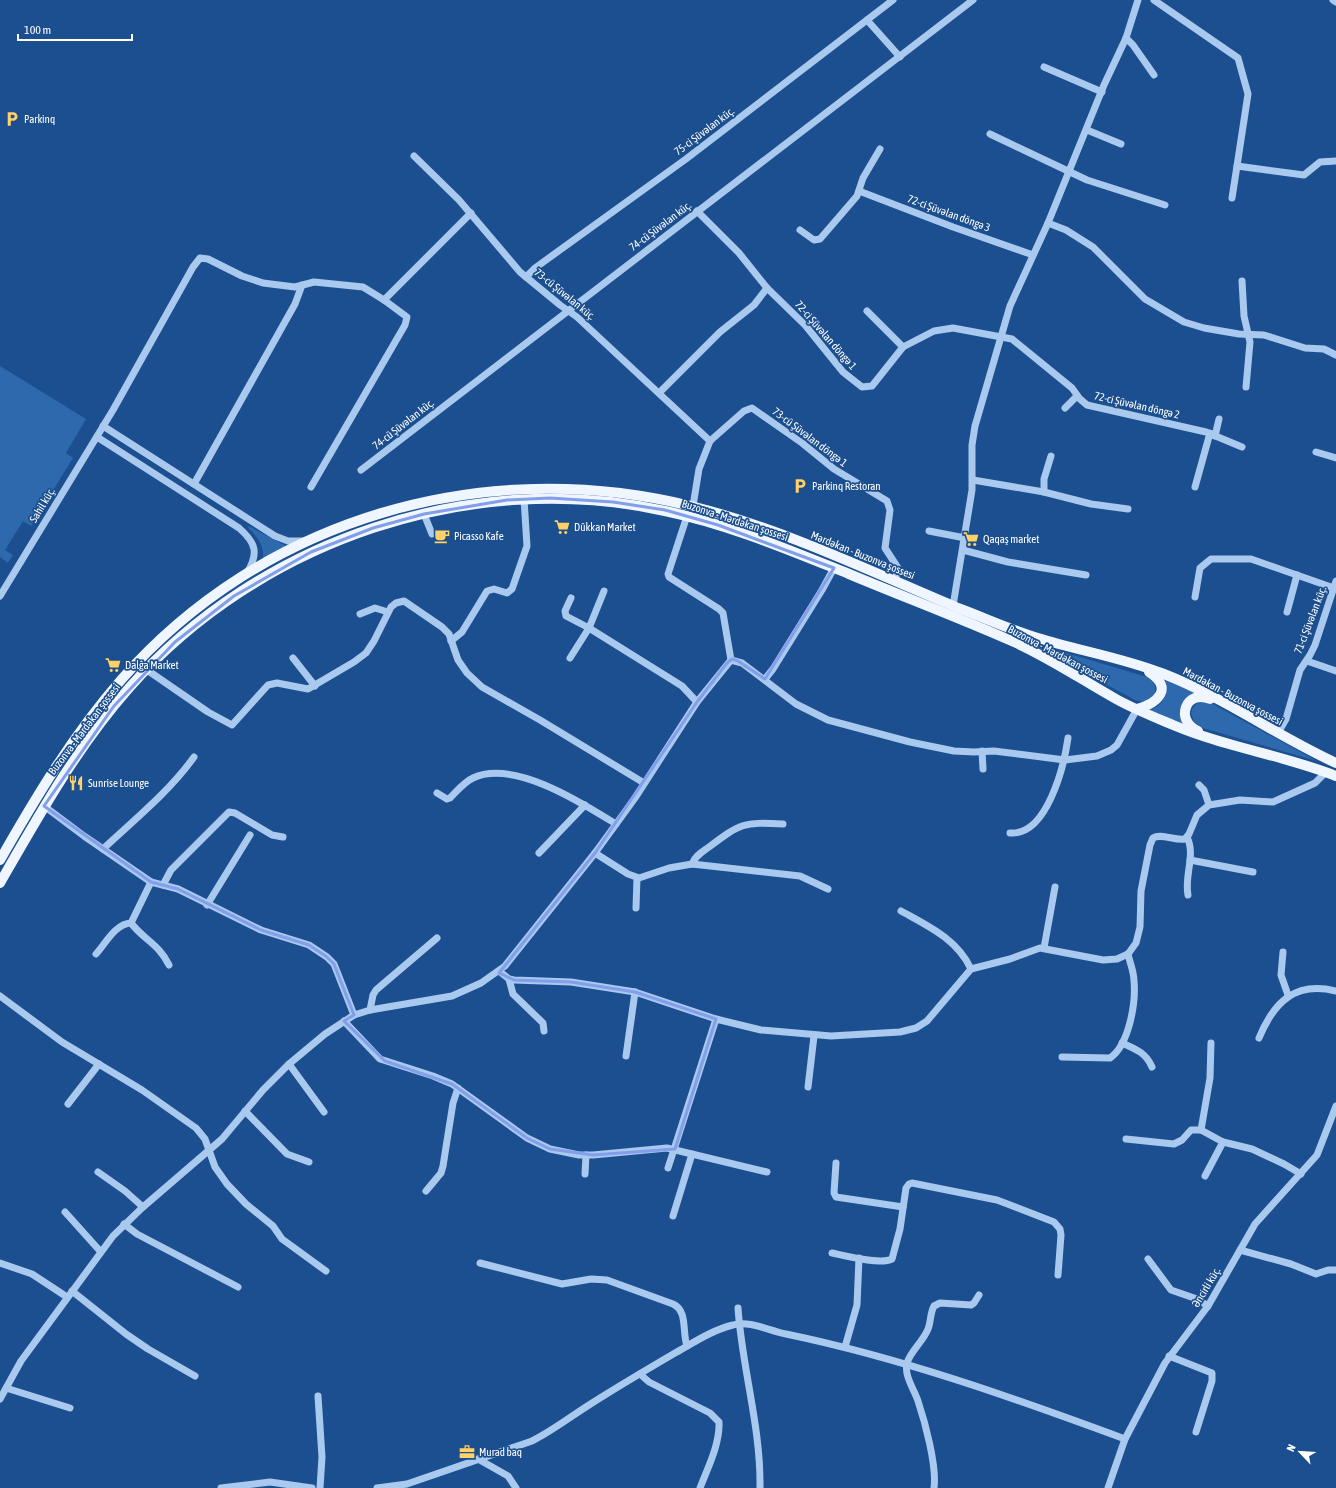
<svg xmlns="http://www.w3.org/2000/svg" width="1336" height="1488" viewBox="0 0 1336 1488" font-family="'Asap Condensed',sans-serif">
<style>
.green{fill:#2e69ad}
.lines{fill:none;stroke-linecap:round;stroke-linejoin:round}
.minor{stroke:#a9c9ee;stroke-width:7}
.major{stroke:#f0f6ff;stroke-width:10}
.marked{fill:none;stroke:#839eea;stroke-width:3;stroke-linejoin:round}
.labels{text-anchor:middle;stroke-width:3.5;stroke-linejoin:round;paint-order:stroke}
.poi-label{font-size:11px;fill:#fff;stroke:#1b4f8f;text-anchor:start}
.street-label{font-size:11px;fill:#fff;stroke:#1b4f8f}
</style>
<rect width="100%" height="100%" fill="#1b4f8f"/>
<g class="green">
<path d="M0,366L86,419L66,453L73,458L31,526L23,521L5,550L13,555L8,563L0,557Z"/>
<path d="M249,526L286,546L263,559C264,545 258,537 248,528Z"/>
<path d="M1026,641L1147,677C1155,682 1157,687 1154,696L1143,702L1135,700Z"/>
<path d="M1165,679L1197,693L1184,725L1150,710C1164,705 1169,693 1165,679Z"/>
<path d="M1205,701L1211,703L1317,761L1203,728L1194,722L1191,713C1193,706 1196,702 1205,701Z"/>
</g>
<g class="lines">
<g class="minor">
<path d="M1154,0L1238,58L1248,94L1237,166L1304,175L1320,162L1336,161"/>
<path d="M1333,0L1336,2"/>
<path d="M867,20L900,57"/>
<path d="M1126,38L1133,45L1154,75"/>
<path d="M1044,67L1102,92"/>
<path d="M1087,130L1121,144"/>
<path d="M990,134L1087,180L1165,205"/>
<path d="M414,156L459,200L520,272L560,305L577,317L710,441"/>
<path d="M859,191L953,227L1033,255"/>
<path d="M1232,198L1237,166"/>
<path d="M697,211L739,253L767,288L805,325L843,372L862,387L872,386L903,347L934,331L953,328L1012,339L1072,388L1080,399L1087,405L1206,432L1242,447"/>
<path d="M1048,223L1066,230L1093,247L1145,299L1184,322L1204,328L1239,334L1264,335L1305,348L1324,349L1336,355"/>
<path d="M800,230L814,240L820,239L857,196L863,178L880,149"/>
<path d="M526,277L535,268L686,159L893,0"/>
<path d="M1242,281L1244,316L1250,342L1246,387"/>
<path d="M384,300L471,213"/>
<path d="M867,311L903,347"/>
<path d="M659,393L720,332L754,305L767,288"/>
<path d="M1065,408L1077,396"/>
<path d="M103,426L275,536L288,541H304"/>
<path d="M1215,436L1219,419"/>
<path d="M97,437L239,528C256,543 259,553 247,573"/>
<path d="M1316,452L1336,458"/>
<path d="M361,470L973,0"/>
<path d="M973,480L1044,492L1091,504L1128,509"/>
<path d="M194,484L295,304L302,285"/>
<path d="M1195,487L1210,433"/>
<path d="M1044,492V479L1051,456"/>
<path d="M693,506L699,469L710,441L744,411L752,408L802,443L834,469L887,501L890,510L885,548L898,568L895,581"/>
<path d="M424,514L432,534"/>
<path d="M687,516L668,574L669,577L719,609L723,613L731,660"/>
<path d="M929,531L965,538"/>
<path d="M963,550L1008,562L1086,575"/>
<path d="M0,596L113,410L193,267L200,258L208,259L242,276L263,283L295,287L314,282L363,287L384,300L407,317L405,325L311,487"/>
<path d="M1195,597L1200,568L1211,559H1251L1334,588"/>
<path d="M571,598L565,611L566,616L589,628L682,686L697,702"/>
<path d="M953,606L972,490V445L975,426L1010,306L1048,223L1104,85L1126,38L1138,0"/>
<path d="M1287,612L1297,575"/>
<path d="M360,614L375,608L388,612"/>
<path d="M451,641L462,632L487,591L494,589L507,593L512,589L527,546L524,499"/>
<path d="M293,658L315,686"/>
<path d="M570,658L589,628L604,591"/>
<path d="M1307,661L1336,671"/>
<path d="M147,670L208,712L232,725L268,685L277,683L308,689L354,662L366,653L374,641L391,607L396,603L404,601L442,627L449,634L458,660L467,673L482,687L540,720L644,783"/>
<path d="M765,679L773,669L822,590L834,568"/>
<path d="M1278,733L1286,719L1300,670L1310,655L1315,645L1336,581"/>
<path d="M982,751L983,769"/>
<path d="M1199,785L1204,790L1209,805"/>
<path d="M437,793L447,799L450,798C457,791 464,782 473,778C514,759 582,803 616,824"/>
<path d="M44,806L84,836L151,882L178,889L261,930L309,945L327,957L334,964L354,1015"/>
<path d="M1010,833C1047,836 1064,766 1068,738"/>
<path d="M1187,837C1196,855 1184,876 1188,895"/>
<path d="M103,849C134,820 169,792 194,757"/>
<path d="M539,853L585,805"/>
<path d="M595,853L628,874L639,878L669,868L692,864L800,876L828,889"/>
<path d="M1190,860L1253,872"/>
<path d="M692,864C695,856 702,852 709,847C741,823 743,822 783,824"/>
<path d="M151,882L131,923C144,940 159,944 169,965"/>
<path d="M163,885L171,870L229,812L235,813L272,835L283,837"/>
<path d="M207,905L250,835"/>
<path d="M636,908L637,878"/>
<path d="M901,911C928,926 957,939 971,969"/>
<path d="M1044,948L1055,887"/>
<path d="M1283,952L1281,975L1288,995"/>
<path d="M96,954C106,943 115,924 131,923"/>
<path d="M499,971L509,979L514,980L571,982L635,992L716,1019L761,1030L831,1036L900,1032L916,1028L927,1021L971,969L1010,959L1040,948L1103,960L1117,959L1128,954L1136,943L1140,927L1141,891L1150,845L1153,838C1161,833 1175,841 1185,839L1189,834L1197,815L1209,805L1240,800L1273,802L1315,783L1326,772"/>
<path d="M509,979L513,994L543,1023L544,1031"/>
<path d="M0,996L62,1042L142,1090L196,1128L205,1139L215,1167L227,1184L246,1204L273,1226L282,1239L326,1271"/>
<path d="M370,1010L373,995L376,990L437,938"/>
<path d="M344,1021L380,1059L433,1076L452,1084L527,1138L550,1149L579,1155H593L667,1148L767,1172"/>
<path d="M1259,1038C1274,1002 1295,981 1336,991"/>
<path d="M1122,1043C1136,1049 1146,1053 1152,1067"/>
<path d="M626,1056L635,992"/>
<path d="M1062,1057L1110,1058C1129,1045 1136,1003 1134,981C1134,972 1130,963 1128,954"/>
<path d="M289,1064L324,1112"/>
<path d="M808,1087L814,1036"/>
<path d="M68,1104L99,1064"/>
<path d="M245,1111L287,1154L309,1162"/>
<path d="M1201,1130L1210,1078L1211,1043"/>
<path d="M1126,1139L1174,1144L1182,1140L1191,1130H1201L1223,1142L1252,1149L1284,1164L1301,1174"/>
<path d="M836,1163L834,1193L836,1197L903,1207"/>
<path d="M668,1168L716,1019"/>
<path d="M98,1172L125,1191L143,1207"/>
<path d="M585,1174L586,1155"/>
<path d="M1205,1176L1223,1142"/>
<path d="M426,1191L441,1173L443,1166L453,1103L458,1088"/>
<path d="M65,1212L100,1251"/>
<path d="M673,1216L692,1154"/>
<path d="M124,1224L137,1234L238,1287"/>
<path d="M1240,1250L1291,1264L1316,1274L1328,1270H1336"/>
<path d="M832,1253C846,1256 880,1265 892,1259L900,1229L906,1188L909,1184L912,1183L997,1200L1054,1222L1060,1229L1061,1235L1058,1275"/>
<path d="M1148,1259L1171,1290L1197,1299L1208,1306"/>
<path d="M0,1263L32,1274L67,1297"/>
<path d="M480,1263L562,1284L591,1279L607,1280L673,1304C688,1311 682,1332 687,1346"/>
<path d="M72,1291L126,1334L148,1349L195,1376"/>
<path d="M738,1308C742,1368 761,1427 760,1488"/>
<path d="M845,1347L857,1305L859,1258"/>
<path d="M1169,1356L1212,1373V1381L1196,1432"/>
<path d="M640,1374L649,1382L710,1413L719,1422C720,1444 708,1467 700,1488"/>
<path d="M6,1388L70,1408"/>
<path d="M318,1396L322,1457L320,1488"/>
<path d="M0,1399L21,1361L113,1236L143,1207L222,1139L263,1090L289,1064L325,1034L354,1015L370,1010L452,996L481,983L505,966L595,853L635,798L697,702L731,660L742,663L796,704L828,720L910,742L954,751L974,752L994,751L1065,760L1097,756L1111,750L1117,745L1137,709"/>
<path d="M478,1459L508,1476L516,1488"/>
<path d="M221,1488L270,1482L312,1488"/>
<path d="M377,1488L407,1484L532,1441C552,1431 570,1417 589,1405C617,1387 646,1370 675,1353C693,1343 712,1330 733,1325C750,1320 769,1331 786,1334C902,1358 1014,1398 1125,1439"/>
<path d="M934,1488C937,1466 925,1422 918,1401C914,1389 904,1376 907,1363C911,1350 923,1342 928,1329C931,1322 930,1313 934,1306L940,1303L971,1305L974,1303L979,1295"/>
<path d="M1108,1488L1125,1439L1165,1363L1208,1306L1255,1224L1317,1155L1336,1106"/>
</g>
<g class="major">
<path d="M1137,709C1158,703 1174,688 1149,672"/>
<path d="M1198,731C1174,720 1186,689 1210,699"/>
<path d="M0,860C36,797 73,735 121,680C263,518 483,455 691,506C781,528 872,572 958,608C985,618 1011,630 1038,638C1080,651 1124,658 1164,674C1225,698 1277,736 1336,763"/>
<path d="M0,883C39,815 77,747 129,688C259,540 472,468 665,511C728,524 789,550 849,574C904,597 960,618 1014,642C1050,658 1082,680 1116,699C1134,709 1154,717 1173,725C1225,747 1283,755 1336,776"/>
</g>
</g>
<path class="marked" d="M550,498L613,502L665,510L718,525L834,568L765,679L738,661L732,659L727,663L697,702L595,853L499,973L514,980L571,982L635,992L716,1019L675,1149L593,1155L550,1149L527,1138L452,1084L385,1061L344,1021L354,1015L334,964L327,957L309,945L261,930L178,889L151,882L44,806L114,706L175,642L234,596L311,552L373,528L424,514L507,500Z"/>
<defs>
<symbol id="parking-bare" viewBox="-9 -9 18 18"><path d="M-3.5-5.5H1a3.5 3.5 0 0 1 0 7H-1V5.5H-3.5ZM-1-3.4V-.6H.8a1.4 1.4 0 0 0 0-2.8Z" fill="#ffd166" stroke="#1b4f8f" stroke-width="2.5" paint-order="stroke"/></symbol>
<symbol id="supermarket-bare" viewBox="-9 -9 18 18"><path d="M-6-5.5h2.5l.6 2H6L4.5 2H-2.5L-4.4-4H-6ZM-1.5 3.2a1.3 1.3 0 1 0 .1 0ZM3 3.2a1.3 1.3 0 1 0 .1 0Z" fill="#ffd166" stroke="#1b4f8f" stroke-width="2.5" paint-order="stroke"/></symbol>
<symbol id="cafe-bare" viewBox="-9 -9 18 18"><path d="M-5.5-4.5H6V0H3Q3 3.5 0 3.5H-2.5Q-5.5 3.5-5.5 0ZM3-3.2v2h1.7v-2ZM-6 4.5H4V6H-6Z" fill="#ffd166" stroke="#1b4f8f" stroke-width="2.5" paint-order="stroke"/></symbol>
<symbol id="restaurant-bare" viewBox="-9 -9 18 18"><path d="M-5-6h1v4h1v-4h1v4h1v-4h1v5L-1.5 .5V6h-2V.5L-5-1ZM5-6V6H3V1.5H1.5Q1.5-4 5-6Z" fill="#ffd166" stroke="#1b4f8f" stroke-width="2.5" paint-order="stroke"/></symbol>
<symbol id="office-bare" viewBox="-9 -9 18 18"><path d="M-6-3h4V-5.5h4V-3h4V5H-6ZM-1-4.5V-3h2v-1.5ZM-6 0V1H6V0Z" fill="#ffd166" stroke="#1b4f8f" stroke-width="2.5" paint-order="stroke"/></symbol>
</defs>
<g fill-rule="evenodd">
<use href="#parking-bare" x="1" y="108" width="22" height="22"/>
<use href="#parking-bare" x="789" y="475" width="22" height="22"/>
<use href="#supermarket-bare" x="551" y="516" width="22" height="22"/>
<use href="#cafe-bare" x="431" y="525" width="22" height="22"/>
<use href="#supermarket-bare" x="960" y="528" width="22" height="22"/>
<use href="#supermarket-bare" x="102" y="654" width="22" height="22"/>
<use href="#restaurant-bare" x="65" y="772" width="22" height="22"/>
<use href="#office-bare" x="456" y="1441" width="22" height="22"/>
</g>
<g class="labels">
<g class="poi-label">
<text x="24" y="123">Parkinq</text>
<text x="812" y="490">Parkinq Restoran</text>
<text x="574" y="531">Dükkan Market</text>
<text x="454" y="540">Picasso Kafe</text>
<text x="983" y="543">Qaqaş market</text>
<text x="125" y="669">Dalğa Market</text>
<text x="88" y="787">Sunrise Lounge</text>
<text x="479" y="1456">Murad baq</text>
</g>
<g class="street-label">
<text transform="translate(704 131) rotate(-37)" y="4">75-ci Şüvəlan küç.</text>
<text transform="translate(949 213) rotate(20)" y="4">72-ci Şüvəlan döngə 3</text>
<text transform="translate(660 226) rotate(-37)" y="4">74-cü Şüvəlan küç.</text>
<text transform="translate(565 294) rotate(39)" y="4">73-cü Şüvəlan küç.</text>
<text transform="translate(826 335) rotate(49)" y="4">72-ci Şüvəlan döngə 1</text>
<text transform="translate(1137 405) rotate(13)" y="4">72-ci Şüvəlan döngə 2</text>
<text transform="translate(403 424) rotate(-38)" y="4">74-cü Şüvəlan küç.</text>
<text transform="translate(810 437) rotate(37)" y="4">73-cü Şüvəlan döngə 1</text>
<text transform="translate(42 505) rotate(-59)" y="4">Sahil küç.</text>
<text transform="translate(735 520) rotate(18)" y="4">Buzonva - Mərdəkan şossesi</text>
<text transform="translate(863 555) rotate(22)" y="4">Mərdəkan - Buzonva şossesi</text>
<text transform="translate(1310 620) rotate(-69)" y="4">71-ci Şüvəlan küç.</text>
<text transform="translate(1058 654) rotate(28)" y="4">Buzonva - Mərdəkan şossesi</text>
<text transform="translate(1233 696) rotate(28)" y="4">Mərdəkan - Buzonva şossesi</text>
<text transform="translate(84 729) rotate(-53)" y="4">Buzonva - Mərdəkan şossesi</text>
<text transform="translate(1206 1287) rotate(-59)" y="4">Əncirli küç.</text>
</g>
</g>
<g transform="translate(1300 1452) rotate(295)" stroke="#1b4f8f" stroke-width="3" paint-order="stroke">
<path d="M0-3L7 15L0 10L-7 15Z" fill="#ffffff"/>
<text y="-6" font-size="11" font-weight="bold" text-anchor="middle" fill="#ffffff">N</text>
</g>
<path d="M18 34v6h114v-6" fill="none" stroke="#ffffff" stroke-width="2"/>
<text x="24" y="34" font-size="12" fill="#ffffff" stroke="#1b4f8f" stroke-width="3" paint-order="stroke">100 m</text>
</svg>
